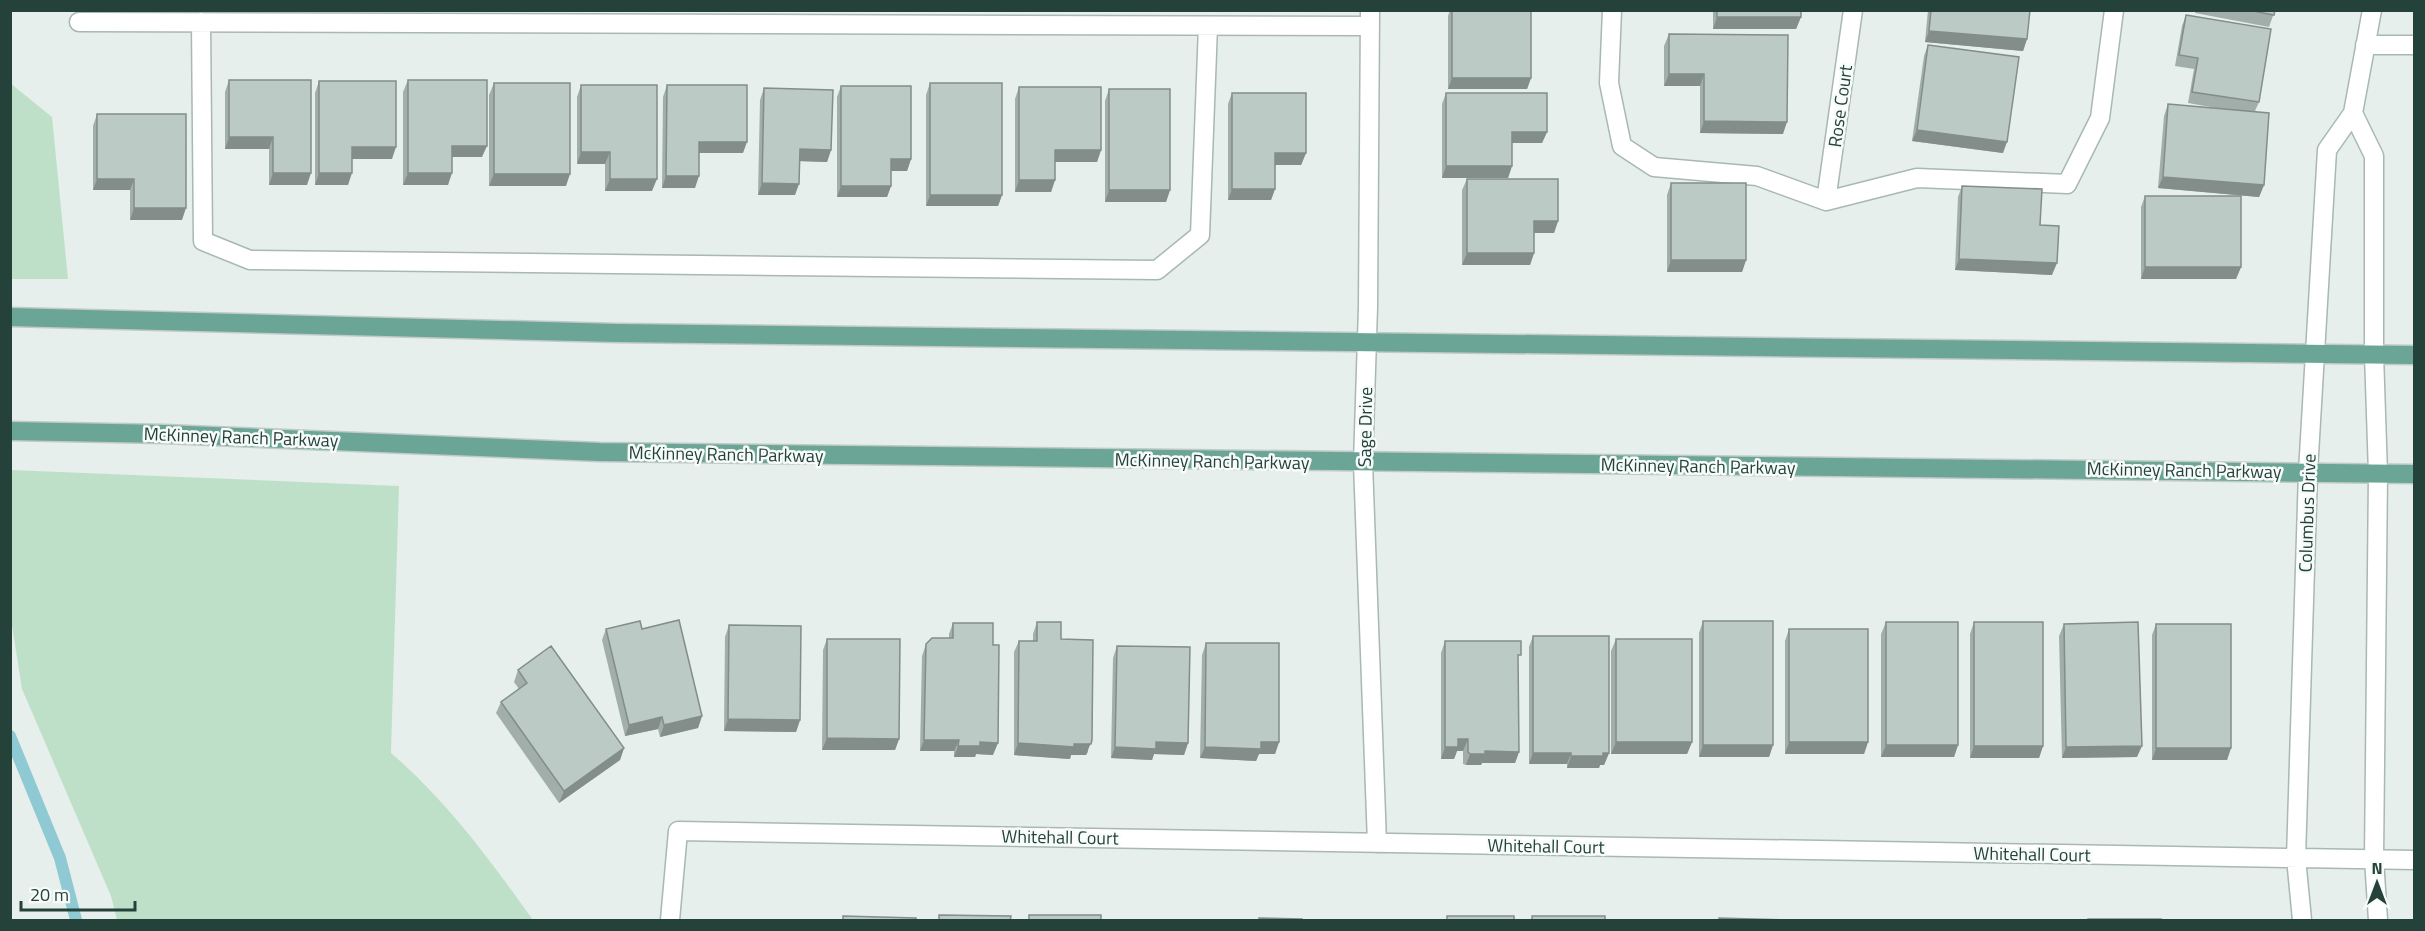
<svg xmlns="http://www.w3.org/2000/svg" width="2425" height="931" font-family="'Titillium Web',sans-serif">
<style>
.green{fill:#bfe0c8}
.lines{fill:none;stroke-linecap:round;stroke-linejoin:round}
.stream{stroke:#8ec9d4;stroke-width:12}
.minor-casing{stroke:#a8b8b2;stroke-width:21}
.major-casing{stroke:#c2cac8;stroke-width:21}
.minor{stroke:#fff;stroke-width:18}
.major{stroke:#6aa596;stroke-width:18}
.wall{fill:#a1aea9}
.shaded-wall{fill:#838d89}
.building{fill:#bbcac4;stroke:#838d89;stroke-width:1.5}
.labels{text-anchor:middle;dominant-baseline:central;stroke-width:5;stroke-linejoin:round;paint-order:stroke}
.street-label{font-size:18px;fill:#24423a;stroke:#f7fbf9}
</style>
<rect width="100%" height="100%" fill="#e6efeb"/>
<!-- green -->
<path class="green" d="M10,83L52,117L68,279H11Z
M11,470L399,486L391,753C447,801 490,860 533,920H117L111,896L22,689L11,619Z"/>
<g class="lines">
<!-- stream -->
<path class="stream" d="M10,736L60,858L76,920"/>
<defs>
<path id="minor" d="M1370,10L1368,307L1363,463L1377,843
M1612,10L1609,83L1622,146L1654,167L1757,176L1826,201L1917,178L2067,184L2100,118L2114,10
M79,22L1370,26
M201,22L203,241L250,260L1157,270L1200,235L1208,26
M2365,45H2414
M2353,113L2374,156V354L2378,474L2374,859L2378,920
M1826,201L1853,10
M670,920L678,831L2414,860
M2302,920L2296,858L2308,472L2327,150L2353,113L2372,10"/>
<path id="major" d="M10,317L617,333L2414,355
M10,431L164,434L600,452L2414,474"/>
</defs>
<!-- minor casing -->
<use href="#minor" class="minor-casing"/>
<!-- major casing -->
<use href="#major" class="major-casing"/>
<!-- minor -->
<use href="#minor" class="minor"/>
<!-- major -->
<use href="#major" class="major"/>
</g>
<!-- wall -->
<path class="wall" d="M1450,10H1531V78L1527,89H1448V16Z
M1713,10H1801V17L1796,29H1713Z
M1928,10H2030L2027,39L2023,51L1925,42Z
M2196,10H2275L2269,27L2195,13Z
M2186,15L2259,102L2255,111L2264,185L2259,197L2158,188L2164,116L2168,104L2222,109L2188,103L2194,69L2175,66L2182,26Z
M1669,34L1783,134L1700,133V86H1664V46Z
M1928,45L2003,153L1912,141L1924,56Z
M229,80H311L307,185H269V149H225V92Z
M408,80L482,157H452L448,185H403V92Z
M319,81L392,159H352L348,185H315V93Z
M494,83L566,186H489V95Z
M930,83L1002,195L998,206H926V95Z
M581,85L652,191H605V164H577V97Z
M667,85L743,153H699L695,188H662L663,97Z
M841,86L911,159L907,171H891V186L887,197H837V97Z
M1019,87L1101,150L1097,162H1055V180L1051,192H1015V99Z
M764,88L831,150L827,162L800,161L795,195H758L760,100Z
M1109,89L1170,190L1166,202H1105V101Z
M1232,93L1306,153L1301,165H1275V189L1271,200H1228V104Z
M1446,93L1547,132L1542,143H1512V166L1508,178H1442V104Z
M97,114L182,220H130V190H93V126Z
M1467,179L1558,221L1554,233H1534V253L1530,265H1462V190Z
M1671,183L1746,260L1742,272H1667V195Z
M1962,186L2040,225L2052,275L1955,270L1958,197Z
M2145,196L2241,267L2236,279H2141V207Z
M1703,621L1773,745L1769,757H1699V633Z
M1037,622L1061,639L1088,752L1086,755H1071L1070,759L1014,755V652L1019,641H1033V634Z
M1886,622L1958,745L1954,757H1881V634Z
M1974,622L2043,746L2039,758H1970V634Z
M953,623L993,755L976,754L975,757H954V751H920L922,656L926,644L949,638V634Z
M2064,624L2137,757L2062,758L2059,636Z
M2156,624L2231,748L2227,760H2152V635Z
M729,625L800,720L796,732L724,731L725,637Z
M606,629H642L702,716L698,728L660,737L658,729L625,736L602,640Z
M1789,629L1868,742L1864,754H1785V641Z
M1533,636L1609,753L1604,765H1600L1599,768H1567V764H1529V647Z
M827,639L899,739L895,750H822L823,650Z
M1616,639L1692,742L1687,754H1611V651Z
M1445,641L1519,752L1515,763H1482L1481,765H1466L1463,764V751H1457L1454,759H1441V653Z
M1206,643L1279,742L1275,754H1259L1256,761L1200,758L1202,655Z
M1117,646L1188,743L1184,755L1154,754L1152,760L1111,758L1113,658Z
M518,670L624,748L620,760L559,803L496,713L501,702L519,689L514,682Z"/>
<!-- shaded-wall -->
<path class="shaded-wall" d="M1717,17H1801L1796,29H1713Z
M1929,31L2027,39L2023,51L1925,42Z
M1669,74H1704L1700,86H1664Z
M1452,78H1531L1527,89H1448Z
M1704,121L1787,122L1783,134L1700,133Z
M1917,130L2007,142L2003,153L1912,141Z
M1512,132H1547L1542,143H1508Z
M229,137H273L269,149H225Z
M699,142H747L743,153H695Z
M452,146H487L482,157H448Z
M352,147H396L392,159H348Z
M800,149L831,150L827,162L796,161Z
M1055,150H1101L1097,162H1051Z
M581,152H610L605,164H577Z
M1275,153H1306L1301,165H1271Z
M891,159H911L907,171H887Z
M1446,166H1512L1508,178H1442Z
M273,173H311L307,185H269Z
M319,173H352L348,185H315Z
M408,173H452L448,185H403Z
M494,174H570L566,186H489Z
M666,176H699L695,188H662Z
M2163,177L2264,185L2259,197L2158,188Z
M97,179H134L130,190H93Z
M610,179H657L652,191H605Z
M1019,180H1055L1051,192H1015Z
M762,183L799,184L795,195H758Z
M841,186H891L887,197H837Z
M1232,189H1275L1271,200H1228Z
M1109,190H1170L1166,202H1105Z
M930,195H1002L998,206H926Z
M134,208H186L182,220H130Z
M1534,221H1558L1554,233H1530Z
M1467,253H1534L1530,265H1462Z
M1959,259L2057,263L2052,275L1955,270Z
M1671,260H1746L1742,272H1667Z
M2145,267H2241L2236,279H2141Z
M702,716L698,728L660,737L664,725Z
M662,717L658,729L625,736L629,725Z
M728,719L800,720L796,732L724,731Z
M827,738L899,739L895,750H822Z
M1458,739H1468L1463,751H1457L1454,759H1441L1445,747Z
M924,740H959L954,751H920Z
M1092,740L1086,755H1071L1070,759L1014,755L1018,743L1074,744Z
M980,742L998,743L993,755L976,754L975,757H954L958,746Z
M1156,742L1188,743L1184,755L1154,754L1152,760L1111,758L1115,747Z
M1261,742H1279L1275,754H1259L1256,761L1200,758L1205,747Z
M1616,742H1692L1687,754H1611Z
M1789,742H1868L1864,754H1785Z
M1703,745H1773L1769,757H1699Z
M1886,745H1958L1954,757H1881Z
M1974,746H2043L2039,758H1970Z
M2142,746L2137,757L2062,758L2066,747Z
M624,748L620,760L559,803L564,791Z
M2156,748H2231L2227,760H2152Z
M1485,751L1519,752L1515,763H1482L1481,765H1466L1470,754Z
M1533,753H1571L1567,764H1529Z
M1603,753H1609L1604,765H1600L1599,768H1567L1571,756Z"/>
<!-- building -->
<path class="building" d="M1452,10H1531V78H1452Z
M1717,10H1801V17H1717Z
M1931,10H2030L2027,39L1929,31Z
M2248,10H2275L2274,15Z
M2186,15L2271,29L2259,102L2192,92L2198,58L2179,55Z
M1669,34L1788,35L1787,122L1704,121V74H1669Z
M1928,45L2019,57L2007,142L1917,130Z
M229,80H311V173H273V137H229Z
M408,80H487V146H452V173H408Z
M319,81H396V147H352V173H319Z
M494,83H570V174H494Z
M930,83H1002V195H930Z
M581,85H657V179H610V152H581Z
M667,85H747V142H699V176H666Z
M841,86H911V159H891V186H841Z
M1019,87H1101V150H1055V180H1019Z
M764,88L833,90L831,150L800,149L799,184L762,183Z
M1109,89H1170V190H1109Z
M1232,93H1306V153H1275V189H1232Z
M1446,93H1547V132H1512V166H1446Z
M2168,104L2269,113L2264,185L2163,177Z
M97,114H186V208H134V179H97Z
M1467,179H1558V221H1534V253H1467Z
M1671,183H1746V260H1671Z
M1962,186L2042,189L2040,225L2059,226L2057,263L1959,259Z
M2145,196H2241V267H2145Z
M679,620L702,716L664,725L662,717L629,725L606,629L640,621L642,629Z
M1703,621H1773V745H1703Z
M1037,622H1061V639L1093,640L1092,740L1091,744H1074V747L1018,743L1019,641H1037Z
M1886,622H1958V745H1886Z
M1974,622H2043V746H1974Z
M2138,622L2142,746L2066,747L2064,624Z
M953,623H993V645H999L998,743L980,742V746H958L959,740H924L926,644L932,638H953Z
M2156,624H2231V748H2156Z
M729,625L801,626L800,720L728,719Z
M1789,629H1868V742H1789Z
M1533,636H1609V753H1603V756H1571V753H1533Z
M827,639H900L899,739L827,738Z
M1616,639H1692V742H1616Z
M1445,641H1521V655H1518L1519,752L1485,751V754H1470L1468,752V739H1458V747H1445Z
M1206,643H1279V742H1261V749L1205,747Z
M551,646L624,748L564,791L501,702L527,683L518,670Z
M1117,646L1190,647L1188,743L1156,742V749L1115,747Z
M939,915L1011,916L1010,921H939Z
M1029,915H1101V921H1029Z
M843,916L916,918V921H843Z
M1447,916H1514V921H1447Z
M1532,916H1605V921H1532Z
M1259,918L1302,919V921H1259Z
M1719,918L1785,920V921H1719Z
M2088,919H2161V921H2088Z
M750,920L799,921H750Z
M1143,920H1184V921H1143Z"/>
<g class="labels">
<!-- street labels -->
<g class="street-label">
<text transform="translate(1840 106) rotate(-82)">Rose Court</text>
<text transform="translate(1365 427) rotate(-89)">Sage Drive</text>
<text transform="translate(241 437) rotate(2)">McKinney Ranch Parkway</text>
<text transform="translate(726 454) rotate(1)">McKinney Ranch Parkway</text>
<text transform="translate(1212 461) rotate(1)">McKinney Ranch Parkway</text>
<text transform="translate(1698 466) rotate(1)">McKinney Ranch Parkway</text>
<text transform="translate(2184 470) rotate(1)">McKinney Ranch Parkway</text>
<text transform="translate(2307 513) rotate(-88)">Columbus Drive</text>
<text transform="translate(1060 837) rotate(1)">Whitehall Court</text>
<text transform="translate(1546 846) rotate(1)">Whitehall Court</text>
<text transform="translate(2032 854) rotate(1)">Whitehall Court</text>
</g>
</g>
<!-- border -->
<rect width="2425" height="931" fill="none" stroke="#24423a" stroke-width="24"/>
<!-- north arrow -->
<g transform="translate(2377 883)" stroke="#f7fbf9" stroke-width="4.5" paint-order="stroke">
<path d="M0-4.5L10 22L0 15L-10 22Z" fill="#24423a"/>
<text y="-9" font-size="16" font-weight="bold" text-anchor="middle" fill="#24423a">N</text>
</g>
<!-- scale -->
<path d="M21 901v9h114v-9" fill="none" stroke="#24423a" stroke-width="3"/>
<text x="30" y="901" font-size="18" fill="#24423a" stroke="#f7fbf9" stroke-width="4.5" paint-order="stroke">20 m</text>
</svg>
